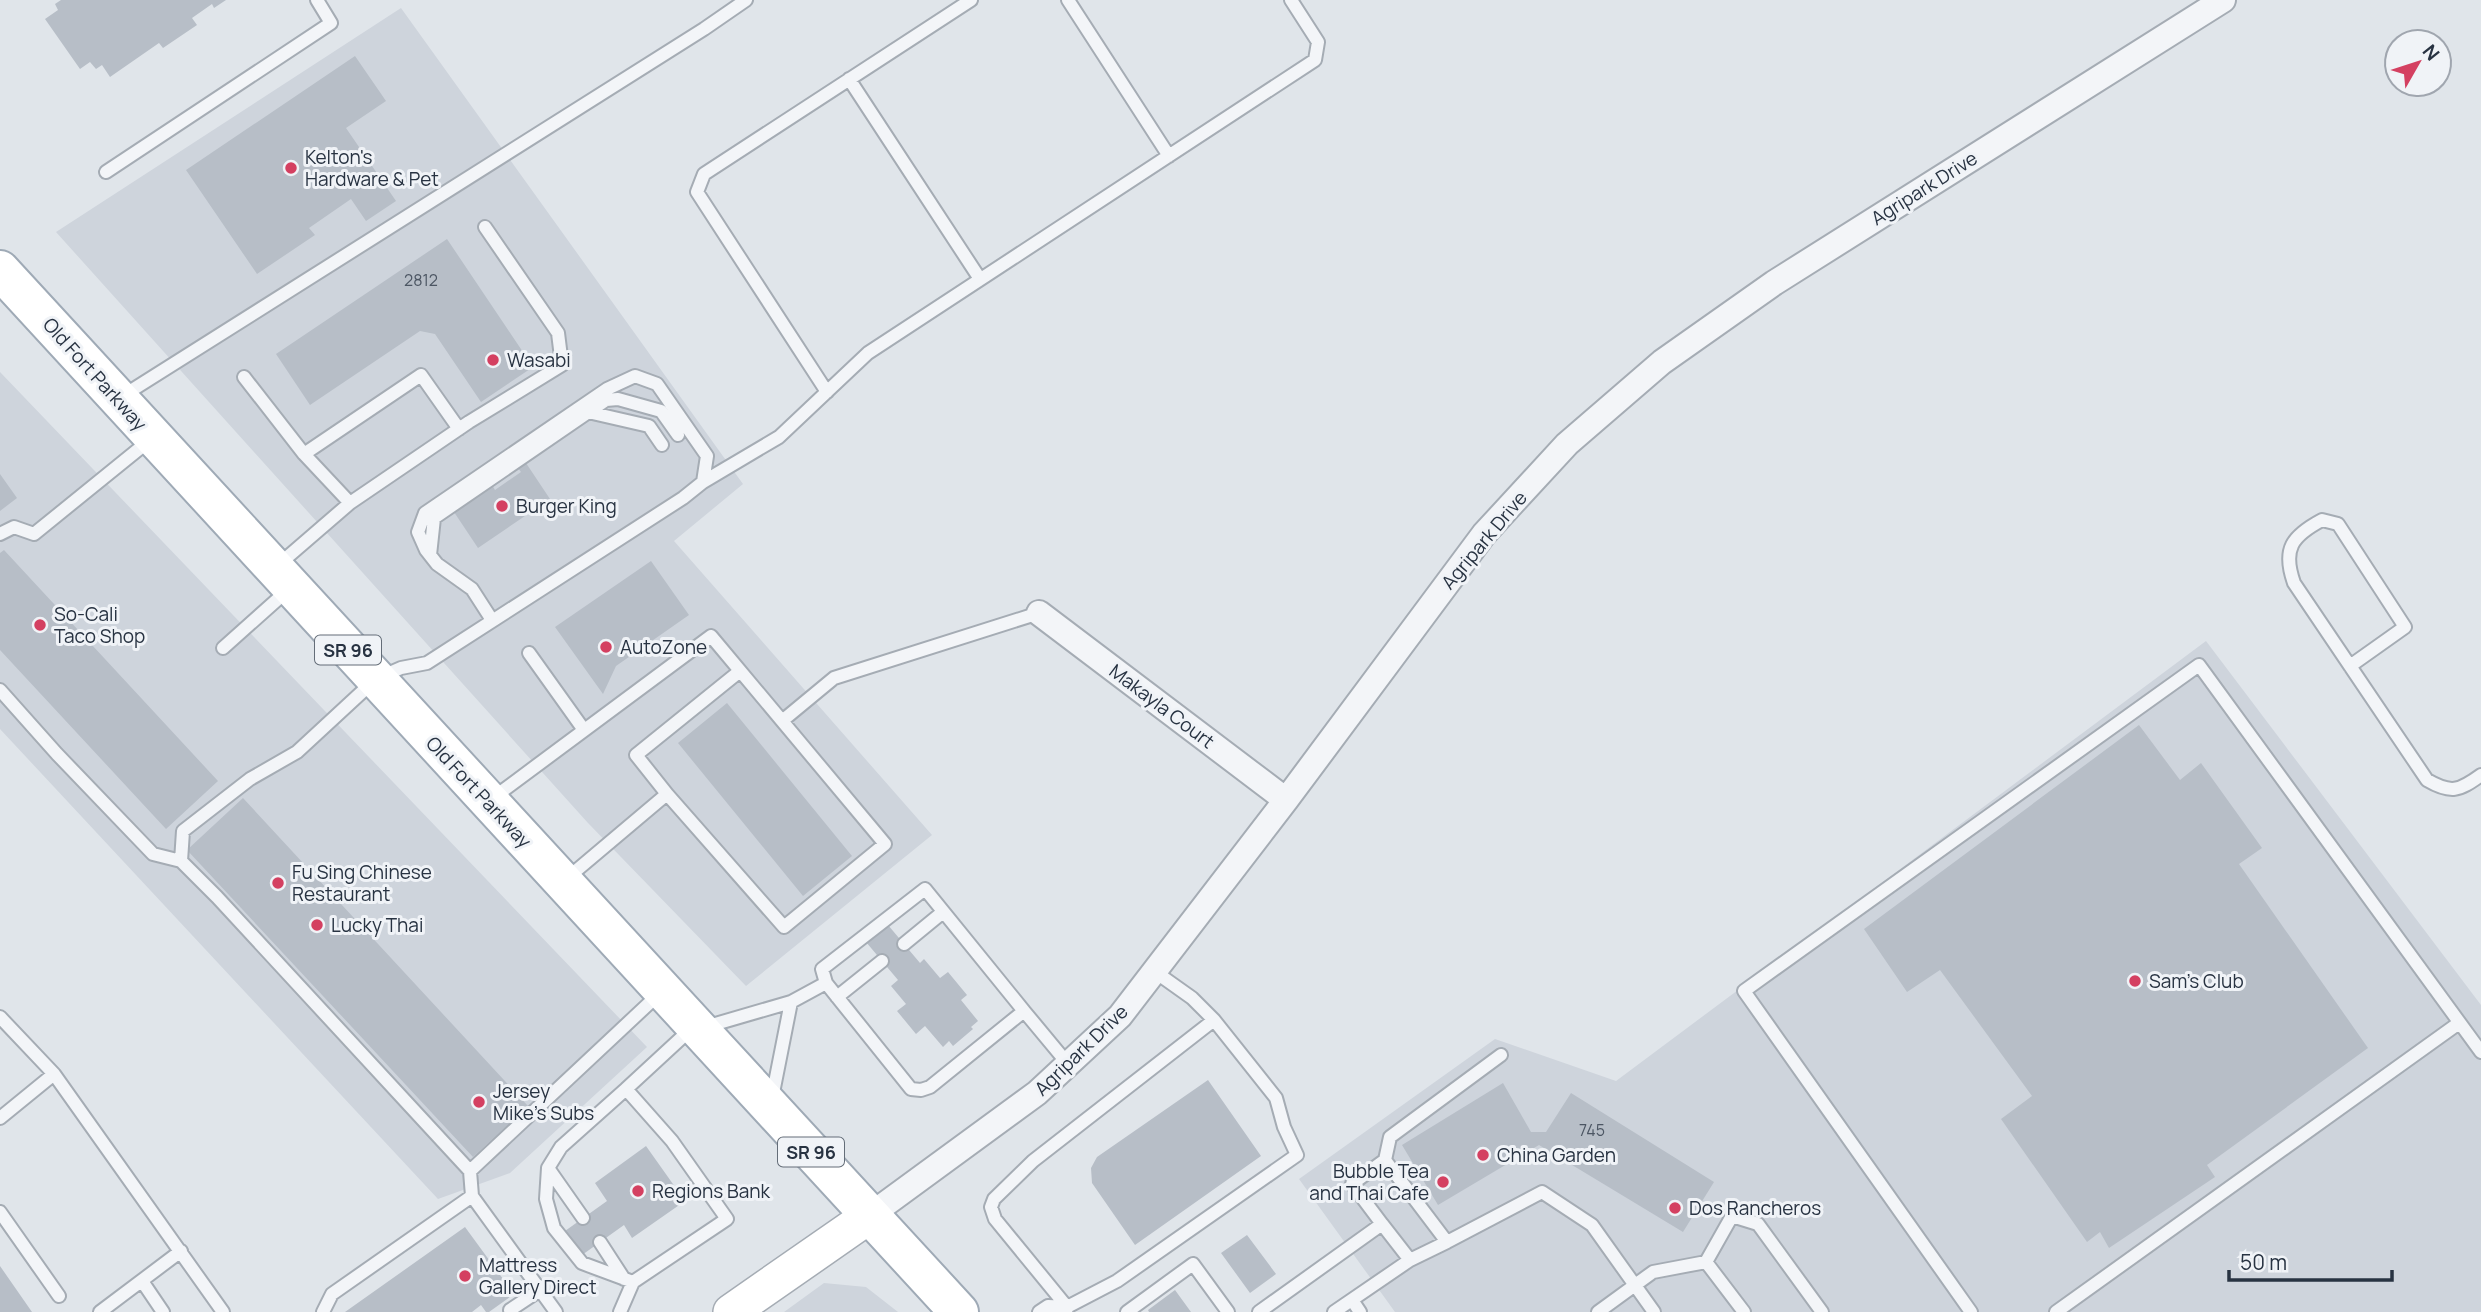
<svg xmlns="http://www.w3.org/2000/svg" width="2481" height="1312" font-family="Manrope,sans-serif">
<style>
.built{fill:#ced4dc}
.building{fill:#b7bec7}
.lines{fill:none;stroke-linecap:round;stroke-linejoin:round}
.lane-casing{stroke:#a5acb4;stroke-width:16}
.street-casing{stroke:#a5acb4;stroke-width:28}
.secondary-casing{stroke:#a5acb4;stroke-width:38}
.primary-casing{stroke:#9faab6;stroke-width:42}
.lane{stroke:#f3f5f8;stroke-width:12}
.street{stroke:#f3f5f8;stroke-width:24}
.secondary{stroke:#fff;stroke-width:35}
.primary{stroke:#fff;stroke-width:38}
.poi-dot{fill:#d44061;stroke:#f0f3f7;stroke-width:2.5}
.labels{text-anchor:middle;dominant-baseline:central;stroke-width:6;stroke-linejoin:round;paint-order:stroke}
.number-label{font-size:16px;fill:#4c5663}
.shield{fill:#f0f3f7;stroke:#646d78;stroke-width:2}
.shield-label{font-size:18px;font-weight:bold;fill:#283342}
.poi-label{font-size:19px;fill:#283342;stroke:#f0f3f7;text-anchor:start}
.street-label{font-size:19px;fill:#283342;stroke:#f0f3f7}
</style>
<rect width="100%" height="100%" fill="#e0e5ea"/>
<!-- built -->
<path class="built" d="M401,8L743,484L674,541L932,835L746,986L588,823L56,232Z
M0,372L647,1047L510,1173L438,1199L0,729Z
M2206,641L2481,1005V1312H1395L1299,1179L1495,1039L1616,1081Z
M824,1283L866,1287L898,1312H784Z"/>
<!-- building -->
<path class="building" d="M61,0H226L214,8L212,4L192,18L197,25L163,48L159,43L110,77L102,65L96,69L90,62L80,69L45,19L58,10L55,4Z
M355,56L386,101L346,128L396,201L366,221L351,199L309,228L315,235L257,274L186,170Z
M447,239L533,367L481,402L435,334L420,331L310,405L276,354Z
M526,463L550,499L478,548L454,512L483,493L481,490L491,483L495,490L521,472L518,468Z
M0,474L17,498L0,511Z
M4,550L218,781L166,829L0,650V553Z
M651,561L689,615L616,666L603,694L555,627Z
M727,703L852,856L803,896L678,743Z
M2139,725L2180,780L2201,763L2262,848L2239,864L2368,1048L2207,1165L2215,1177L2109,1248L2100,1232L2087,1242L2001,1119L2032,1096L1940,970L1907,992L1864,929Z
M243,798L528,1106L473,1157L187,850Z
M888,925L920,963L924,959L940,978L948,972L967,995L961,1000L978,1021L971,1027L973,1029L953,1046L949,1041L943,1047L925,1026L916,1034L897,1011L906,1004L891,986L898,980L866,942Z
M1208,1080L1261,1156L1135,1245L1092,1183L1091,1168L1097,1157Z
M1503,1083L1531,1132H1546L1571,1093L1714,1182L1683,1232L1539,1145L1438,1205L1402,1145Z
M646,1146L685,1201L632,1238L624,1225L582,1255L565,1231L607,1201L595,1183Z
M465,1227L514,1294L489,1312H486L481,1305L472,1312H345Z
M1247,1235L1276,1274L1250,1293L1221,1253Z
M0,1266L32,1312H0Z
M1175,1290L1191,1312H1149L1148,1310Z"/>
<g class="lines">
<defs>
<path id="lane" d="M1068,0L1169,156
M849,79L980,279
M106,172L331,23L317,0
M244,377L304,454L350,503
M827,392L697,192L704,174L971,0
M121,397L704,29L746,0
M588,412L649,426L662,445
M304,454L421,375L459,429
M703,482L779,437L868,353L1315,60L1318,42L1291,0
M0,534L14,527L34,534L150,440
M430,555L434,518L606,400L618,399L661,411L678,435
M277,566L350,503L469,422L562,365L558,333L485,227
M223,648L288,590
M529,653L584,730
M2350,666L2405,627L2338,524L2322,520C2292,536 2282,549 2294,583L2427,780C2451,794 2459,791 2481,775
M0,690L57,754L153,854L181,861L217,897L470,1171L472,1196L556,1312
M782,721L834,678L1039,613
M667,794L636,755L740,671
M493,798L711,636L885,844L784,927L667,794L565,880
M181,861L183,831L250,779L297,752L376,679L401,668L427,663L683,498L703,482L707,456L657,384L635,376L607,389L425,513L418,532L426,550L437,564L472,589L492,620
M925,889L1024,1011L930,1087L921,1090L911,1089L826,983L822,969Z
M904,944L943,912
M837,997L882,961
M1024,1011L1068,1064
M0,1017L54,1074L223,1312
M705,1027L791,1002L826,983
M626,1089L691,1029
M772,1098L791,1002
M0,1118L54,1074
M1385,1160L1390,1137L1501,1055
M548,1168L583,1218
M470,1171L659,994
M0,1212L59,1296
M1382,1224L1410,1260
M600,1242L624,1279
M1706,1262L1732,1216L1758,1224L1822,1312
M142,1281L163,1312
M1352,1300L1360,1312
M100,1312L181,1251
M323,1312L332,1294L472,1196
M512,1312L510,1310L540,1290
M620,1312L633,1282L727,1219L672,1141L626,1089L561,1147L548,1168L546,1199L554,1228L582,1263L633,1282
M1039,1312L1048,1306L1067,1307L1117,1281L1297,1155L1284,1127L1276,1098L1214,1020L1192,998L1154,971
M1066,1312L1067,1307L995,1219L991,1207L994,1199L1033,1161L1214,1020
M1127,1312L1193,1264L1228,1312
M1259,1312L1382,1224L1352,1184L1385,1160L1447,1242L1542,1192L1592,1225L1654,1312
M1334,1312L1410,1260L1447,1242
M1598,1312L1653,1272L1706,1262L1744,1312
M1971,1312L1744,991L2199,665L2481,1052
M2056,1312L2459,1023"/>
<path id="street" d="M1039,613L1286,800
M869,1216L1037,1093L1120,1016L1286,800L1484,534L1567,444L1662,362L1774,283L2223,0"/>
<path id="secondary" d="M731,1312L869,1216"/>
<path id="primary" d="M0,270L959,1312"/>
</defs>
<!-- lane casing -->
<use href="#lane" class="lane-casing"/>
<!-- street casing -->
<use href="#street" class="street-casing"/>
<!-- secondary casing -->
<use href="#secondary" class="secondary-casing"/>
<!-- primary casing -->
<use href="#primary" class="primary-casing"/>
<!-- lane -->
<use href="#lane" class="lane"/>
<!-- street -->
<use href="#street" class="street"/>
<!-- secondary -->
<use href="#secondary" class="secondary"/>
<!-- primary -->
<use href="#primary" class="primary"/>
</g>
<!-- markers -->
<g class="poi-dot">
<circle cx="291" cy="168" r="7"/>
<circle cx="493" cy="360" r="7"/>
<circle cx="502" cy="506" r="7"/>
<circle cx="40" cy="625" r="7"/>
<circle cx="606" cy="647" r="7"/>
<circle cx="278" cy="883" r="7"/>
<circle cx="317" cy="925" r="7"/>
<circle cx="2135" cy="981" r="7"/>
<circle cx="479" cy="1102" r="7"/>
<circle cx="1483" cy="1155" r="7"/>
<circle cx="1443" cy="1182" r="7"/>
<circle cx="638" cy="1191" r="7"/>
<circle cx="1675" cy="1208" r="7"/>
<circle cx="465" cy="1276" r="7"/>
</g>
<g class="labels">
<!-- number labels -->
<g class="number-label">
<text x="421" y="280">2812</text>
<text x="1592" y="1130">745</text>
</g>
<!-- shield labels -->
<g class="shield">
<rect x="315" y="635.5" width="66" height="29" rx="5"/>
<rect x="778" y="1137.5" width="66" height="29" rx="5"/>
</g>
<g class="shield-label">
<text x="348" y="650">SR 96</text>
<text x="811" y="1152">SR 96</text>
</g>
<!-- poi labels -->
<g class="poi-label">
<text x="305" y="157">Kelton's<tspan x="305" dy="22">Hardware &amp; Pet</tspan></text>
<text x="507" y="360">Wasabi</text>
<text x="516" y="506">Burger King</text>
<text x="54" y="614">So-Cali<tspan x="54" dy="22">Taco Shop</tspan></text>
<text x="620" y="647">AutoZone</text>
<text x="292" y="872">Fu Sing Chinese<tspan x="292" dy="22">Restaurant</tspan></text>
<text x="331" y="925">Lucky Thai</text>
<text x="2149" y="981">Sam's Club</text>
<text x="493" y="1091">Jersey<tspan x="493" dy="22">Mike's Subs</tspan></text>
<text x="1497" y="1155">China Garden</text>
<text x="1429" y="1171" text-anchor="end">Bubble Tea<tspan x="1429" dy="22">and Thai Cafe</tspan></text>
<text x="652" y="1191">Regions Bank</text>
<text x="1689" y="1208">Dos Rancheros</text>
<text x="479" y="1265">Mattress<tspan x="479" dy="22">Gallery Direct</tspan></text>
</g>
<!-- street labels -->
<g class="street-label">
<text transform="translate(1924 188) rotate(-32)">Agripark Drive</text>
<text transform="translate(95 374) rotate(48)">Old Fort Parkway</text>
<text transform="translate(1484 540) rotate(-50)">Agripark Drive</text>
<text transform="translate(1162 706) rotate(37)">Makayla Court</text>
<text transform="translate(479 792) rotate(47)">Old Fort Parkway</text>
<text transform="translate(1081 1050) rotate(-44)">Agripark Drive</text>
</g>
</g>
<!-- north arrow -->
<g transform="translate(2418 63) rotate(51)"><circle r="33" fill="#f0f3f7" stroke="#a0a6af" stroke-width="2"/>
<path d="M0-5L12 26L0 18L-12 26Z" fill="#d44061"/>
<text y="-10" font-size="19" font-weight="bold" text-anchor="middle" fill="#283342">N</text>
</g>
<!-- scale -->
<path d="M2229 1270v10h163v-10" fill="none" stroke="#283342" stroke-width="3.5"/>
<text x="2240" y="1270" font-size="21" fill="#283342" stroke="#f0f3f7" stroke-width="5" paint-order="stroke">50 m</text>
</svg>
